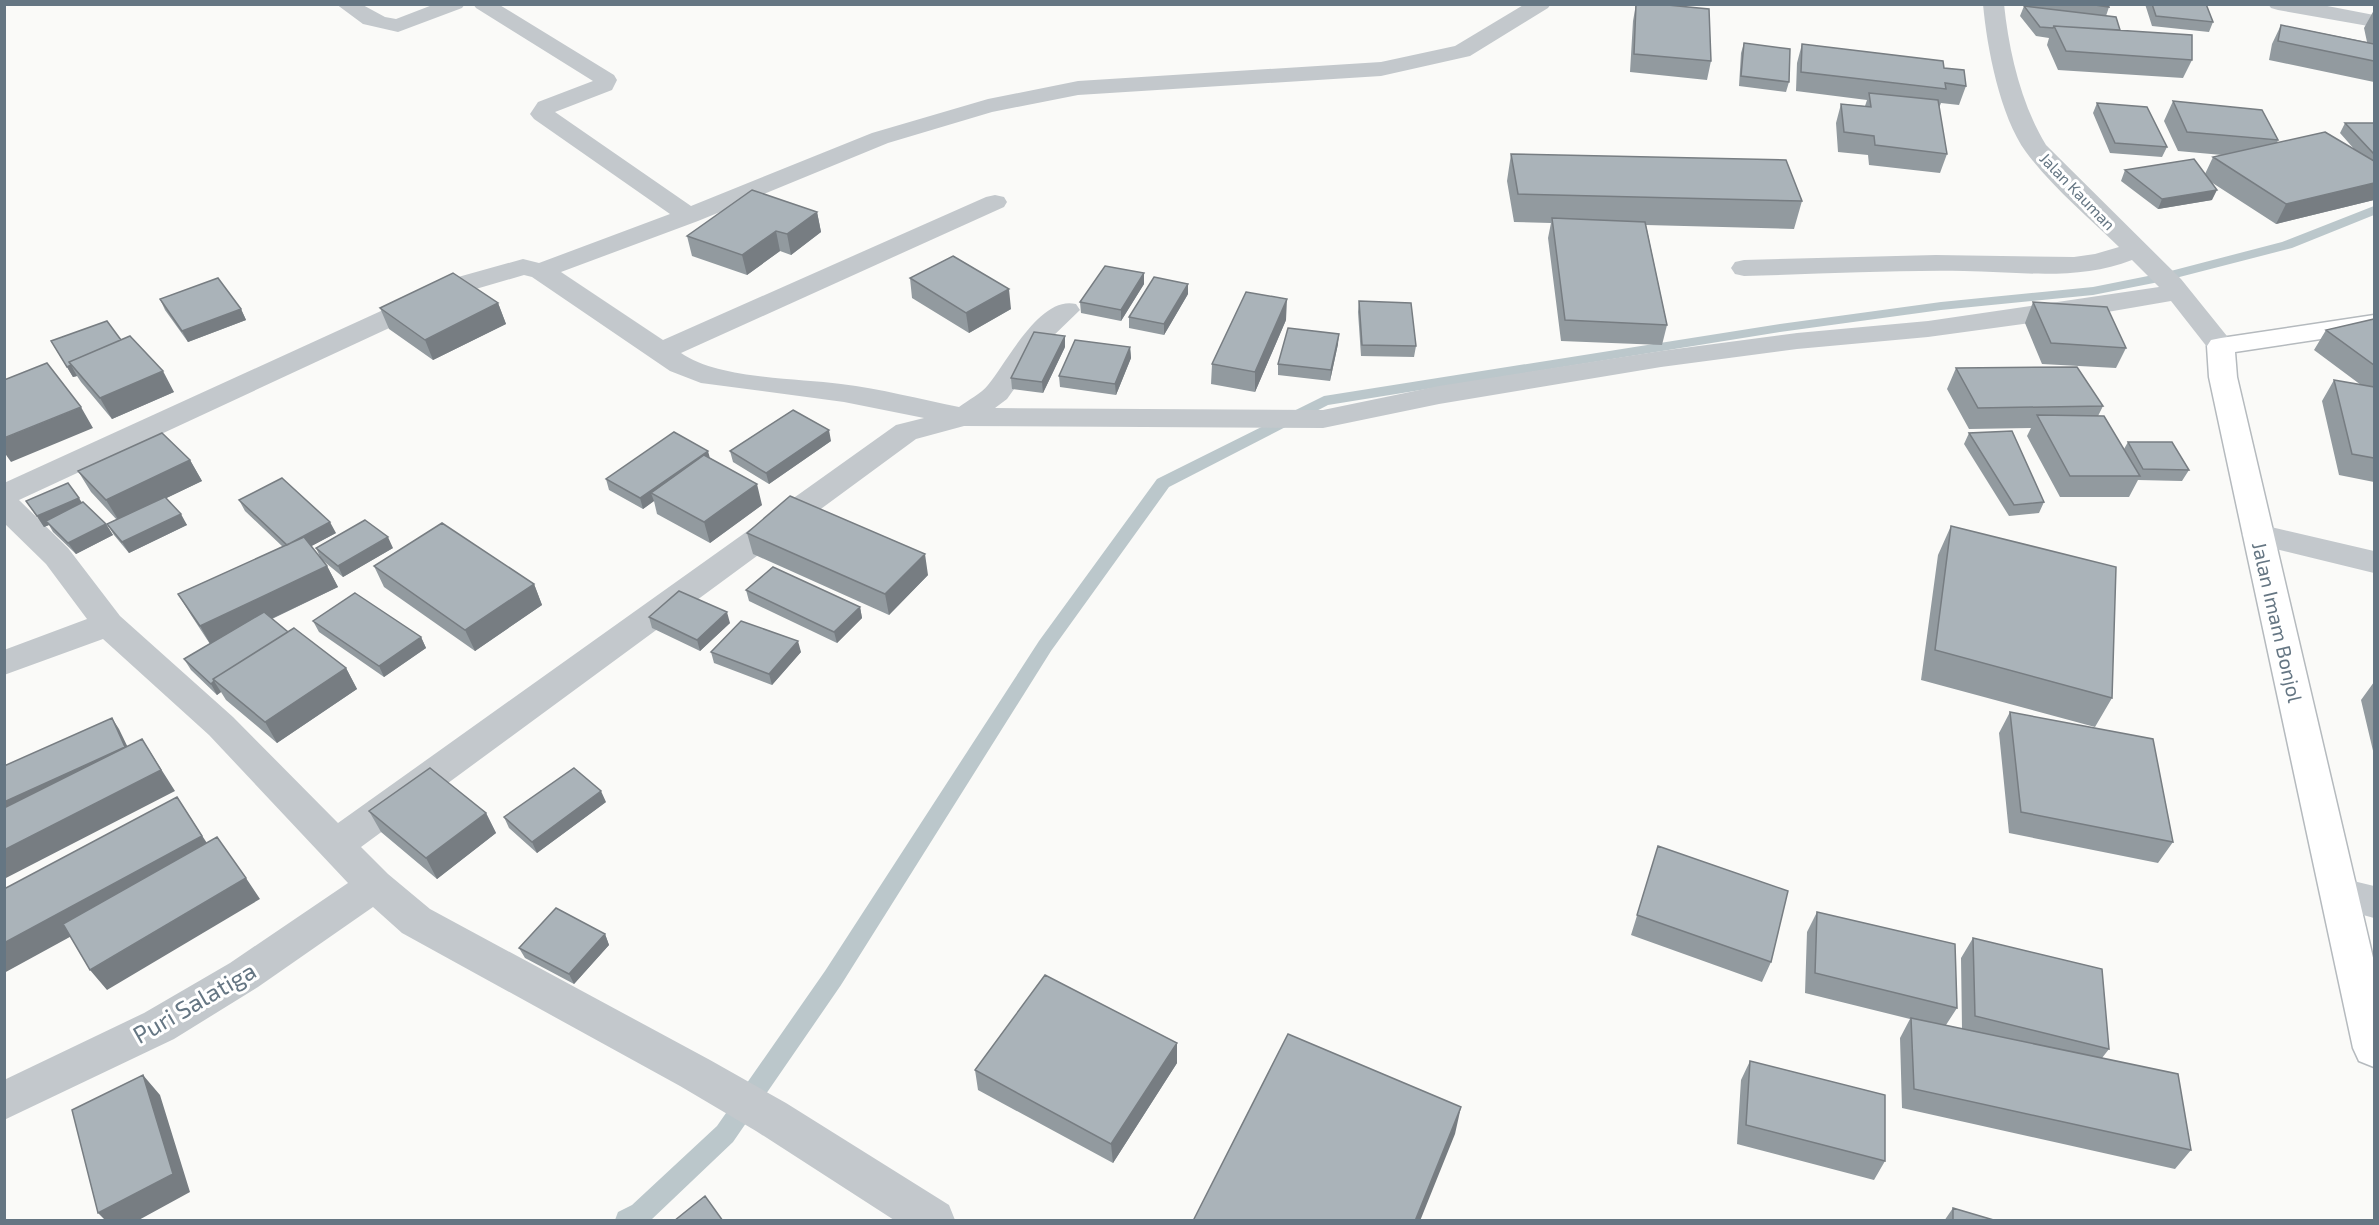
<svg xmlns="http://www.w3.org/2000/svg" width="2379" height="1225" font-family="'Exo 2',sans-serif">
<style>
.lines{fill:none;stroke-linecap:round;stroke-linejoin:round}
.stream{fill:#bbc7cb;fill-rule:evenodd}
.major-casing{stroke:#b5babe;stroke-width:3}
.minor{fill:#c3c8cc;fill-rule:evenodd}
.major{fill:#fff;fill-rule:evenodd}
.wall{fill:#929a9f}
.shaded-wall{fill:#777d82}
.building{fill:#aab3b9;stroke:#777d82;stroke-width:1.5}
.labels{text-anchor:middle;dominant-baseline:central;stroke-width:6;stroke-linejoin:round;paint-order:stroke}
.far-street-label{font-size:16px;fill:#657683;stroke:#fff}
.street-label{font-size:20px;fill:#657683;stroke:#fff}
.near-street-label{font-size:24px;fill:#657683;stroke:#fff}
</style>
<rect width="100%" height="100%" fill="#fafaf8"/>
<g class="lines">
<!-- stream -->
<path class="stream" d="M2374,206V215L2292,248L2164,281L2093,295L1941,310L1780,332L1328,405L1169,487L1051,651L841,985L733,1142L651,1220H615L618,1212L632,1205L717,1126L825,971L1039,641L1157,479L1324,396L1780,324L1941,302L2093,287L2163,273L2282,242Z"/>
<defs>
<path id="major" d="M2374,315V331L2235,352L2237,377L2374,962V1067L2359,1061L2353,1048L2209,377L2207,346L2211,340L2221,338Z"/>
</defs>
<!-- major casing -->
<use href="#major" class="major-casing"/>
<!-- minor -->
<path class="minor" d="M336,4H361L385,17L396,19L435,4H465L462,8L398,32L363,24Z
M473,4H498L614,75L617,80L612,90L555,112L691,206L872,133L988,99L1078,81L1381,62L1455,46L1525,4H1551L1548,8L1470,56L1381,76L1078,95L992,112L888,143L698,221L561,272L663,340L986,197L995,195L1004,197L1007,202L1004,207L681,353C718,379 795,378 841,384C881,389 920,399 959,407C968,400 981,394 988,385C1008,361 1040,295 1076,304L1080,310L1049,340L1007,399L995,408L1323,410L1439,386L1661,351L1797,333L1928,321L2159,287L2132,260C2079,281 2020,272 1964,271C1891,270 1817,274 1744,276L1735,274L1731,268L1735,262L1744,260L1936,255L2074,257L2095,254L2119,247C2088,217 2052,187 2026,152C2000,116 1987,48 1983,4H2004C2009,52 2021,104 2046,145L2181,279L2235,346L2231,352L2221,354L2211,352L2171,301L2090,315L1928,337L1797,349L1661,367L1439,404L1323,428L964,426L916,439L361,847L388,874L430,909L710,1060L786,1103L949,1205L955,1220H894L756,1131L680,1086L402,933L373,907L258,987L174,1039L4,1120V1080L144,1013L230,963L348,883L209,735L103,639L4,675V650L87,619L46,564L4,523V483L451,279L523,259L539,263L670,214L534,119L530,114L538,102L593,81L476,8ZM524,275L532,277L670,371L701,383L844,402L924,418L896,425L338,823L233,717L120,616L68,548L19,500L469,291Z
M2268,4H2317L2374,15V27L2278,10L2271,8Z
M2258,524L2374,551V573L2247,542L2242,535L2247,528Z
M2341,878L2374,886V918L2327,905L2322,894L2327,883Z"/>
<!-- major -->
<use href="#major" class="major"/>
</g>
<!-- wall -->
<path class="wall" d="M1636,4L1711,61L1707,80L1630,72L1633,21Z
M2028,4H2108L2109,7L2106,16L2120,30L2192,60L2183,78L2058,70L2047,45L2049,38L2036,36L2020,16L2024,6L2028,7Z
M2145,4H2206L2213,22L2209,32L2152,26Z
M2374,10V82L2269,60L2272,44L2281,25L2367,42L2364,28Z
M1744,43L1789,82L1786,92L1739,86L1741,53Z
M1802,44L1944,68L1966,86L1959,105L1941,103L1939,108L1947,154L1940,173L1869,165L1868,155L1838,152L1836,123L1841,104L1865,106L1867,100L1796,91L1797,63Z
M2173,101L2278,140L2277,143L2355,150L2340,133L2345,123H2374V200L2276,224L2211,182L2212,200L2158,209L2121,181L2125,170L2205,174L2213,157L2222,155L2178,151L2164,121Z
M2097,103L2167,147L2162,157L2110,153L2093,113Z
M1511,154L1802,201L1794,229L1646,225L1667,325L1662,345L1561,341L1548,238L1551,223L1514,222L1507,181Z
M817,212L821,232L791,255L780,251L747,275L692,256L687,236Z
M1144,273V284L1121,321L1081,313L1080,302Z
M910,278L1011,309L969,333L912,298Z
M1188,294L1164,335L1129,328V317Z
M160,299L241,309L246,320L188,342L165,310Z
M1359,301L1416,346L1414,357L1361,356L1358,312Z
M2033,302L2126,348L2116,368L2042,364L2025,323Z
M498,303L506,324L433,360L389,329L380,308Z
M2374,319V482L2339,475L2322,401L2334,380L2361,385L2314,350L2326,330Z
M1286,320L1255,392L1211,384L1212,364Z
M121,340L174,392L112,419L81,382L77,376L73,377L51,341Z
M1338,344L1330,381L1278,375V364Z
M1065,347L1043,393L1012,389L1011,378Z
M1130,347L1131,358L1116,395L1060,387L1059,376Z
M1956,368L2103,406L2098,416L2124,449L2128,442L2189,470L2182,481L2138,480L2129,497H2060L2027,436L2031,428L1969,429L1947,389Z
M1969,433L2044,502L2039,513L2009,516L1964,444Z
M831,441L769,484L733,462L730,451Z
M710,459L762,505L710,543L657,514L654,501L643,509L609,490L606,479Z
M190,460L202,481L166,498L187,525L129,553L114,535L107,524L117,520L91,492L78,471Z
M239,500L336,533L311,546L327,566L338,587L272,619L288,632L346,668L357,689L277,743L226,700L221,692L217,695L191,670L184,659L210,644L191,615L178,594L283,547L245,511Z
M26,501L82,503L106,524L113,535L76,554L53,532L49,525L44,527Z
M1951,526L2112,698L2095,727L1921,680L1938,555Z
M747,533L928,575L889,615L753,554Z
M316,548H393L343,577L321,559Z
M374,566L534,584L542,605L475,651L384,587Z
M746,590L860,607L862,618L837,643L749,601Z
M649,617L730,623L700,651L652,628Z
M313,621L421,637L426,648L384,677L319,632Z
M711,652H801L772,685L714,663Z
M2374,682V755L2361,700Z
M2010,712L2173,842L2158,863L2009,833L1999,733Z
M606,802L537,853L509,828L504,817Z
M369,811L486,813L496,833L437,879L381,832Z
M1652,867L1771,962L1762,982L1631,935Z
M1817,912L1957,1008L1946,1025L1962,1029L1961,958L1973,938L2109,1049L2102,1058L2191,1150L2175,1169L1902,1108L1900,1038L1910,1019L1805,993L1807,932Z
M605,934L609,945L574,984L525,958L519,948Z
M1750,1061L1885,1161L1874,1180L1737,1144L1741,1080Z
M1177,1063L1113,1163L978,1090L975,1070Z
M1953,1208L1997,1221H1944Z"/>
<!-- shaded-wall -->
<path class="shaded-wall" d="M2374,183V200L2276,224L2286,204Z
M2217,190L2212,200L2158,209L2162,199Z
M817,212L821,232L791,255L787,234Z
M776,231L780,251L747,275L742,255Z
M1144,273V284L1121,321V310Z
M1188,284V294L1164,335V324Z
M1009,289L1011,309L969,333L966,313Z
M1287,299L1286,320L1255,392V372Z
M498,303L506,324L433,360L425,340Z
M241,309L246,320L188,342L182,331Z
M1339,334L1338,344L1330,381L1331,370Z
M1065,336V347L1043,393L1042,382Z
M1130,347L1131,358L1116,395L1115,384Z
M71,365L77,376L73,377L67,367Z
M163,371L174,392L112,419L100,398Z
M81,407L93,428L11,462L4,452V438Z
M829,430L831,441L769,484L766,473Z
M708,451L711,462L651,493L654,501L643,509L640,498Z
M190,460L202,481L119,521L106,500Z
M757,484L762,505L710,543L704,522Z
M79,498L86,509L46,521L49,525L44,527L37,516Z
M181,514L187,525L129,553L122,542Z
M330,522L336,533L293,556L288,545Z
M106,524L113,535L76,554L68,543Z
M388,537L393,548L343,577L338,566Z
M925,554L928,575L889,615L885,594Z
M327,566L338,587L212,647L200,626Z
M534,584L542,605L475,651L465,630Z
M860,607L862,618L837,643L834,632Z
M727,612L730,623L700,651L697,640Z
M421,637L426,648L384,677L379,666Z
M798,641L801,652L772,685L769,674Z
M346,668L357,689L277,743L265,722Z
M214,681L221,692L217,695L211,684Z
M112,718L119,729L133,758L12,814L4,805V802Z
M142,739L175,791L4,879V850Z
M601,791L606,802L537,853L532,842Z
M177,797L216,857L4,973V943Z
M486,813L496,833L437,879L426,858Z
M246,878L260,899L107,990L90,970Z
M605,934L609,945L574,984L569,974Z
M1177,1043V1063L1113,1163L1111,1144Z
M143,1075L160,1095L190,1192L137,1221H106L98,1213Z
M1461,1107L1455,1134L1420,1221H1415Z"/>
<!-- building -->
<path class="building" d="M1636,4H1657L1709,9L1711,61L1634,54Z
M2088,4H2108L2109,7Z
M2152,4H2206L2213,22L2156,16Z
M2024,6L2116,17L2120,30L2054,26L2053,28L2040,27Z
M2281,25L2374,44V61L2278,41Z
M2054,26L2192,35V60L2066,51Z
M1744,43L1790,49L1789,82L1741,76Z
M1802,44L1943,61L1944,68L1964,70L1966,86L1945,83L1946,89L1801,72Z
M1869,93L1938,100L1947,154L1875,145L1874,136L1844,132L1841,104L1871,107Z
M2173,101L2262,110L2278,140L2187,132Z
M2097,103L2147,107L2167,147L2115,143Z
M2345,123H2374V154Z
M2325,132L2374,161V183L2286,204L2213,157Z
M1511,154L1786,160L1802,201L1518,194Z
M2194,159L2217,190L2162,199L2125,170Z
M752,190L817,212L787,234L776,231L742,255L687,236Z
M1552,218L1645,222L1667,325L1565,320Z
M953,256L1009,289L966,313L910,278Z
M1105,266L1144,273L1121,310L1080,302Z
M453,273L498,303L425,340L380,308Z
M1154,277L1188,284L1164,324L1129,317Z
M218,278L241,309L182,331L160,299Z
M1246,292L1287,299L1255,372L1212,364Z
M1359,301L1411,303L1416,346L1362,345Z
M2033,302L2107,307L2126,348L2051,343Z
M2374,319V365L2326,330Z
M107,321L121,340L69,362L71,365L67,367L51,341Z
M1288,328L1339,334L1331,370L1278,364Z
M1034,332L1065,336L1042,382L1011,378Z
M130,336L163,371L100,398L69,362Z
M1075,340L1130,347L1115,384L1059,376Z
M47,363L81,407L4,438V380Z
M2077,367L2103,406L1978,408L1956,368Z
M2334,380L2374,387V458L2352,454Z
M793,410L829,430L766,473L730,451Z
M2037,415L2104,416L2140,476H2070Z
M2012,431L2044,502L2014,505L1969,433Z
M674,432L708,451L640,498L606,479Z
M162,433L190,460L106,500L78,471Z
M2128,442H2172L2189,470L2143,469Z
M704,455L757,484L704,522L651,493Z
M282,478L330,522L287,545L239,500Z
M68,483L79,498L37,516L26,501Z
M790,496L925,554L885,594L747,533Z
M165,497L181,514L122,542L107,524Z
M83,502L106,524L68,543L46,521Z
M365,520L388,537L338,566L316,548Z
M442,523L534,584L465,630L374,566Z
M1951,526L2116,567L2112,698L1935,650Z
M304,537L327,566L200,626L178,594Z
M773,567L860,607L834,632L746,590Z
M679,591L727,612L697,640L649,617Z
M355,593L421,637L379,666L313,621Z
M264,612L288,632L213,679L214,681L211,684L184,659Z
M741,621L798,641L769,674L711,652Z
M294,628L346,668L265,722L213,679Z
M2010,712L2153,739L2173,842L2021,812Z
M112,718L125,747L4,802V766Z
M142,739L161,770L4,850V808Z
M430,768L486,813L426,858L369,811Z
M574,768L601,791L532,842L504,817Z
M177,797L202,836L4,943V889Z
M217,837L246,878L90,970L63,924Z
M1658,846L1788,891L1771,962L1637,915Z
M556,908L605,934L569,974L519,948Z
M1817,912L1955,944L1957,1008L1815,973Z
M1973,938L2102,969L2109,1049L1975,1016Z
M1045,975L1177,1043L1111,1144L975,1070Z
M1911,1018L2178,1074L2191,1150L1914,1089Z
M1288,1034L1461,1107L1415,1221H1193Z
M1750,1061L1885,1095V1161L1746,1125Z
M143,1075L173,1174L98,1213L72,1110Z
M705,1196L723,1221H674Z
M1953,1208L1997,1221H1953Z"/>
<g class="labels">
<!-- far-street labels -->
<g class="far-street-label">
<text transform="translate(2078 191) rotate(46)">Jalan Kauman</text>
</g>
<!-- street labels -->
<g class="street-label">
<text transform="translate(2278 622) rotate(77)">Jalan Imam Bonjol</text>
</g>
<!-- near-street labels -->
<g class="near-street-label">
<text transform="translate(194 1002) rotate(-30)">Puri Salatiga</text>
</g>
</g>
<!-- border -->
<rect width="2379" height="1225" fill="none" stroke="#657683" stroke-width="12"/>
</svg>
